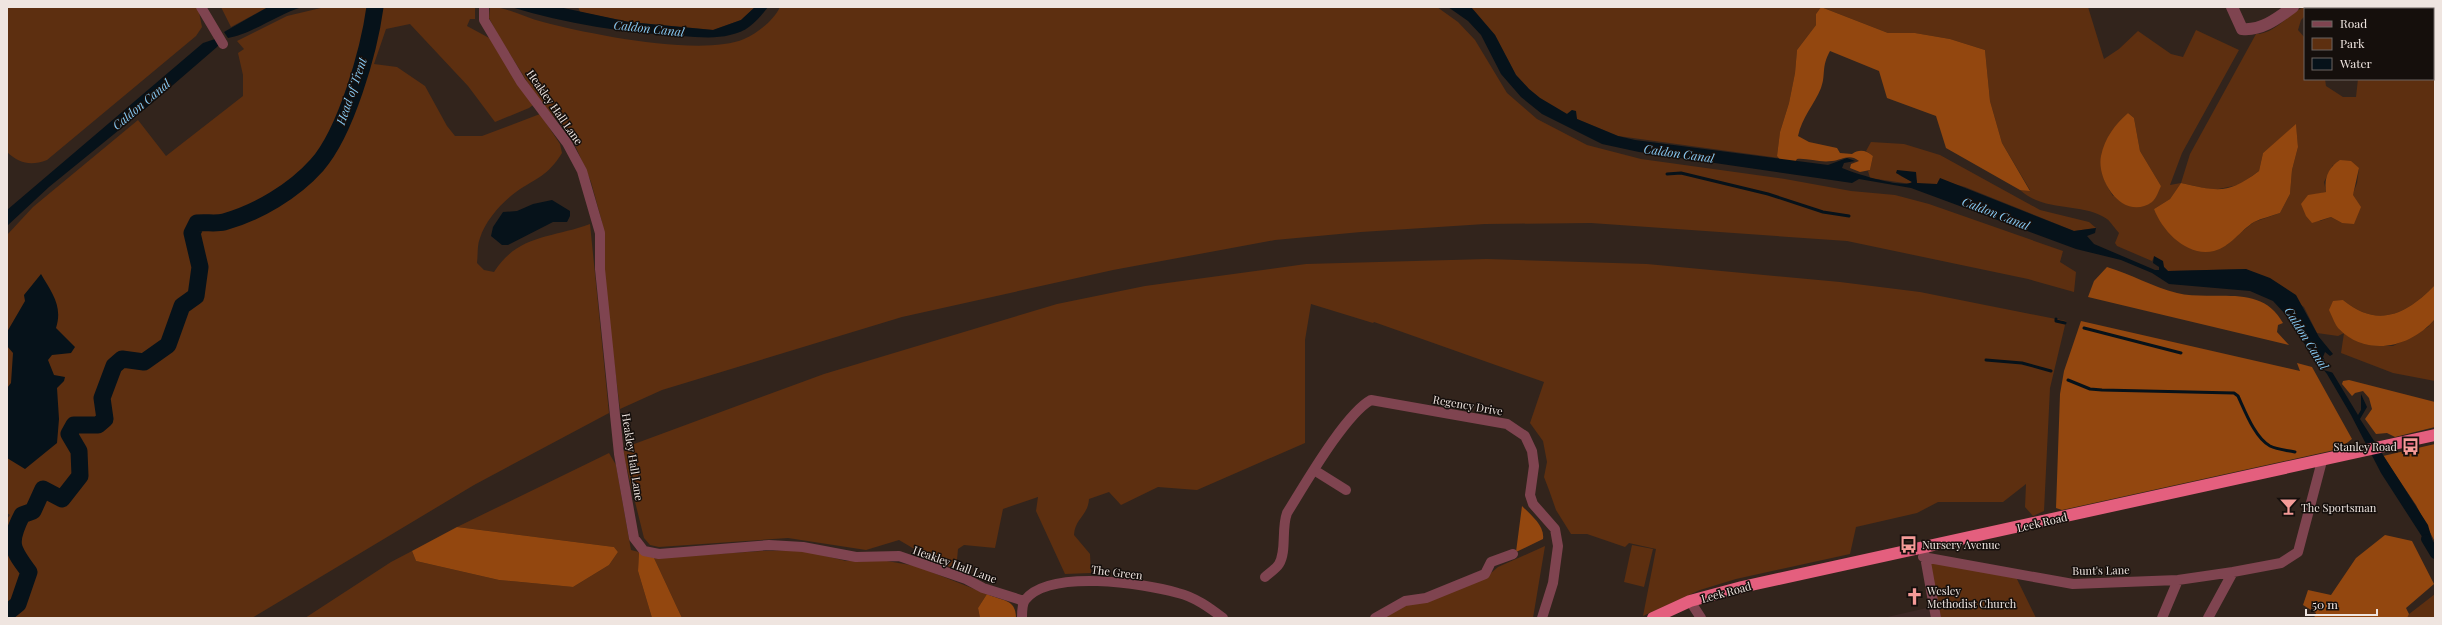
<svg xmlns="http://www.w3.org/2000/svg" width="2442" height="625" font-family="'Playfair Display',serif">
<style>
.education{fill:#3d2926}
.green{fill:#5d2f10;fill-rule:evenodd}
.forest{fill:#93470f}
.water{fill:#06121a}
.pier{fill:#32241c}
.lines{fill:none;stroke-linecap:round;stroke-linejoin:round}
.stream{stroke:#06121a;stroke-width:3}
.canal{stroke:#06121a;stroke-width:10}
.river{stroke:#06121a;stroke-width:17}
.minor{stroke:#7f4450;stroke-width:10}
.tertiary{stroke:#7f4450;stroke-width:12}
.trunk{stroke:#e45f7e;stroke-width:12}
.labels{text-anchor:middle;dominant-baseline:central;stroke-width:3;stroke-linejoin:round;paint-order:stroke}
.street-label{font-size:11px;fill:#efe5e0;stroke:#150f0c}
.poi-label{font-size:11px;fill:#efe5e0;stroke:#150f0c;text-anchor:start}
.water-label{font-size:12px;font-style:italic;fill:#87c9f3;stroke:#150f0c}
</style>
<rect width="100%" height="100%" fill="#32241c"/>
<!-- education -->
<path class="education" d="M1931,607L1934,618H1883Z"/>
<!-- green -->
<path class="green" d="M7,7H198L202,27L196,36L47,160C31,166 20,164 7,152Z
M221,7H268L231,27Z
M325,7H475V19H470L467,26L491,39L533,105L529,108L495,122L468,86L410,24L386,29L374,64L397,67L425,86L447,126L455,136H482L540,114L560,144L562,153C547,177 537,177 516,192C502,202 485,221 480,238C477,245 478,255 477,263L484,270L494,272C518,234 553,238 590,224L609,413L474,485L252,618H7V519L10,515L7,513V235L33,207L138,120L166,156L243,96V75L238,53L244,49L237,41L287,16Z
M490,7C508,7 525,18 543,22C588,34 702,57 744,39C759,32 773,21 780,7H1437L1458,22L1475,40L1507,93L1537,119L1587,145L1641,159L1785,179L1851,191L1895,195L1929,204L2063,251L2060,262L2076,272L2074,292L2028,279L1847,241L1591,223L1485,224L1361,232L1275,240L1113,270L902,317L662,390L620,409L604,282L602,222L591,182L575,145L560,123L538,99L498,35L489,18Z
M578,7H755L741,20L713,30L629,22L580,12Z
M1471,7H2088L2104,59L2119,49L2138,31L2171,54L2183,57L2196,30L2239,50L2182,153L2170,185L2181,183L2190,154L2256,34C2274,34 2286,16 2302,8C2308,4 2322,7 2330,7L2305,9V16L2301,20L2298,30L2305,38V79H2325L2326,86L2343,97H2356L2358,79H2433V44L2435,46V285C2407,314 2378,329 2343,300L2339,329L2351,338L2375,346H2393L2428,327L2435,319V381L2393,373L2341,353L2344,333L2338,336L2317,333L2304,307L2246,269L2168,271L2154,257L2152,261L2117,246L2115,243L2119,233C2115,229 2111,222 2107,219C2083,202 2045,213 2020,190H2030L2002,143L1990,101L1985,50L1950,39L1915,33H1888L1821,7L1816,14V25L1797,50L1795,73L1789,103L1780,132L1777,156L1779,158L1618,136L1577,119L1572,110L1567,114L1540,98L1529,89L1516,75L1495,35ZM2128,113L2134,118L2140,151L2161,186L2113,196C2089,160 2108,145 2128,113ZM2296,125L2298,147L2292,170L2290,194L2280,213L2254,222L2229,242L2154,209L2170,199L2181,183L2213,190L2239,185L2259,171L2263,153ZM2333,165L2359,168L2357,183L2342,223L2331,217L2320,221L2308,196L2326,192L2324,182Z
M1871,142L1904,144L1940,155L2040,210L2089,222L2096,228L2074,231L1965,187L1939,180L1937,184H1917V180L1899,175L1912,182L1911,184L1870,178L1868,171L1870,170L1873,156L1866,151Z
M1487,259L1647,264L1840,282L1920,292L2066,321L2050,388L2044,511L2033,516L2025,507L2026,484L2003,502H1938L1917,513L1856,527L1850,554L1736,579L1700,590L1643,616L1656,549L1629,543L1625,547L1587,534H1571L1556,510L1549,490L1544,477L1547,462L1543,441L1530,423L1544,382L1374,322L1373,323L1311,304L1305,340V443L1197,490L1158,487L1121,505L1109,492L1089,499C1088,516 1075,518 1074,535L1090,554L1091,573L1065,574L1036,511L1038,497L1003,509L995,548L964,545L958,549L957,560L961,572L928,557L899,540L866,550L788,538L659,547L650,545L644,538L623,453L626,447L824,374L1057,304L1145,286L1306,264Z
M609,453L616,465L631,550L639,552L638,571L652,618H305L391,562L412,551L416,561L499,580L573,587L609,565L618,552L614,547L457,527Z
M1632,545L1653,549L1644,587L1624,582Z
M1545,546L1533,618H1381L1406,604L1485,578L1498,567Z
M801,550L846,561H887L916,566L987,594L978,608L980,618H682L654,558L762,551Z
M1929,561L2016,577L2036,618H1941Z
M2435,594V618H2404Z"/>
<!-- forest -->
<path class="forest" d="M1821,7L1888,33H1915L1950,39L1985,50L1990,101L2002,143L2030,191L2020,190L1946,148L1936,116L1887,98L1879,71L1830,51C1821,67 1826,75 1821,88C1814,105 1802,117 1798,136L1809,142L1837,148L1840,153L1852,154C1859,149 1866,150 1873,156L1870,170L1860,172L1850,168L1851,164L1859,161C1849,153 1842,160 1832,161C1820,163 1808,158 1797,159L1791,168L1784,165L1777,156L1780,132L1789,103L1795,73L1797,50L1816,25V14Z
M2128,113L2134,118L2140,151L2161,186C2159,190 2156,199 2152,202C2124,222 2096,181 2101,156C2105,137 2115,125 2128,113Z
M2296,124L2298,147L2292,170L2290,194L2280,213C2272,216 2262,218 2254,222C2241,230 2230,247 2214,251C2187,257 2163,232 2154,209L2170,199L2181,183C2218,191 2227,195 2259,171L2263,153Z
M2340,160L2351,161L2359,168L2353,195L2361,207L2354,224L2342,223L2331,217L2312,223L2306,216L2301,204L2308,195L2326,192C2324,178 2328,168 2340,160Z
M2107,267C2131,274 2153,287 2177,293C2213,302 2261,282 2283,323L2278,325L2277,332L2289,345L2088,297L2094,281Z
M2435,285V319C2411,347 2368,358 2339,329C2335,325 2332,316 2329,310L2333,301L2343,300C2378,329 2407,314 2435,285Z
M2081,321L2300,371L2297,363L2312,367L2352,439L2339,449L2062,510L2056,508L2060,394L2064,371Z
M2349,380L2435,402V427L2395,437L2387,433L2376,434L2365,419L2372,409L2369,398L2363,391L2355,393L2352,396L2342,384L2343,381Z
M2435,444V542L2416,505L2383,456Z
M1522,506C1531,515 1545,526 1543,539L1516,552Z
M457,527L614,547L618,552L609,565L573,587L499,580L416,561L412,551Z
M2385,535L2412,541L2434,584L2406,608L2409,614L2407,618H2314L2316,613L2303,605L2308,590L2331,595L2356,558Z
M639,552L654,558L682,618H652L638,571Z
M987,594C1001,601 1016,598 1016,618H980L978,608Z"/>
<!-- water -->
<path class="water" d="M268,7H302C278,14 250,35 228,38L224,32Z
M511,7H559L629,22L713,30L741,20L755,7H768C758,20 748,32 730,35C715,39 697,37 682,36C625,33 566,24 511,7Z
M1448,7H1471L1495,35L1516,75L1529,89L1540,98L1567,114L1572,110L1576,111L1577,119L1618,136L1635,140L1828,165L1847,158L1855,161L1844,163L1842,168C1853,173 1904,189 1912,182L1896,173L1897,170L1916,172L1917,183L1937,184L1940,178L2074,231L2096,228L2095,233L2087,236L2094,244L2155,270H2159V267L2153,263L2154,256L2163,261L2164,267L2168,271L2246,269L2270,278L2296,295L2319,337L2333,354L2330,356L2325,352L2323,357L2358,415L2361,410V394L2367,407L2360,419L2428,525L2435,550L2430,549L2381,473L2351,415L2327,374L2311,354L2286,315L2273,301L2250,291L2169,284L2152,273L2121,260L2076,249L1911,188L1859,179L1852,183L1639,152L1602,144L1542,114L1521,97L1501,74L1481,35L1468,21Z
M218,38L221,42L217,47L151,104L49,187L7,226V210L203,43Z
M552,200L570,211V216L567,222H553L508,245H502L491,236L493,227L503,212L517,211L533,204Z
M41,274C52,293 63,306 56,328L75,347L71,353L52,355L48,360L54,375L65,377L64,381L57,388L59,419L57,443L25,469L7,458V388L11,383L13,353L7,346V332L25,301L24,295Z"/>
<!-- pier -->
<path class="pier" d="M2309,356L2327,360L2334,373L2320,369Z"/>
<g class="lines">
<!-- stream -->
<path class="stream" d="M1667,174L1681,173L1768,194L1823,212L1849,216
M2056,319V321L2065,323
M2084,328L2181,353
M1986,360L2022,363L2051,371
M2068,380L2090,389L2102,390L2234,393L2238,396C2245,411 2255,438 2270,446C2278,450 2287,450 2295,452"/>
<!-- canal -->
<path class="canal" d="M2426,539L2435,554"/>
<!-- river -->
<path class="river" d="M7,613L18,604L29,572C11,548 8,543 22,515L33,511L43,489L62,499L80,476L79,451L69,434L74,425H98L105,419L102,398L114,366L122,359L144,362L168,345L182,306L196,296L200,267L192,233L197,223C206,222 216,224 224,222C257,213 294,191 317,165C346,132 369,51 375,7"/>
<!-- minor -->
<path class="minor" d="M201,7L223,44
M484,7V20L521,82L567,143L582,171L600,233V269L619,454L634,538L644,551L659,554L769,545L803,547L856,557L899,556L966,579L983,588L1024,601
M1314,470L1346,490
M1924,551L1936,618
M1923,557L2073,584L2178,580L2233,572
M1265,577C1269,573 1276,569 1279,564C1287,551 1281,529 1287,513C1304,486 1345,414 1371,400L1507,424L1525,436L1532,451L1534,466L1530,495L1533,504L1555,529L1558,546L1553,583L1542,618
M1690,601L1701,618
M1022,618C1022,613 1022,604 1025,600C1049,569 1143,583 1178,593C1195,597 1210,608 1223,618
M1375,618L1405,601L1426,598L1485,574L1491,562L1513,554
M2162,618L2178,580
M2208,618L2233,572L2281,563L2298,552L2322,461"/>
<!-- tertiary -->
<path class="tertiary" d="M2232,7L2242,29C2262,31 2278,18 2293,7"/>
<!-- trunk -->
<path class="trunk" d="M1653,618L1690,601L1742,587L2435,435"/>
</g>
<!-- icons -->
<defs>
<symbol id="bus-bare" viewBox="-9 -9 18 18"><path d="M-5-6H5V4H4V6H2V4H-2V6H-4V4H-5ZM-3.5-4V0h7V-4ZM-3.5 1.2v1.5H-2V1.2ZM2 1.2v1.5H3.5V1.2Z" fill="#f59b98" stroke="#150f0c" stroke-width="2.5" paint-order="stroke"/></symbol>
<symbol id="bar-bare" viewBox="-9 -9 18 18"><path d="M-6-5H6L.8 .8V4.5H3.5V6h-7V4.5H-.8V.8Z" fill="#f59b98" stroke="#150f0c" stroke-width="2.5" paint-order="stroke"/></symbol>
<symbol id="church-bare" viewBox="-9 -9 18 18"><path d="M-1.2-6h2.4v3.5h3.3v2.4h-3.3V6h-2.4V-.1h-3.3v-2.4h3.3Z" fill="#f59b98" stroke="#150f0c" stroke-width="2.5" paint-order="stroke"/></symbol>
</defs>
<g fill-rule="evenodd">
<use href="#bus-bare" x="2398" y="434" width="25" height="25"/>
<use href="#bar-bare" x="2276" y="494" width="25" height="25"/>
<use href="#bus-bare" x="1896" y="532" width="25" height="25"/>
<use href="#church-bare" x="1902" y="584" width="25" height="25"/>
</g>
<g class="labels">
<!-- street labels -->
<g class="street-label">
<text transform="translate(555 107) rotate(55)">Heakley Hall Lane</text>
<text transform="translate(1468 405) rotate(10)">Regency Drive</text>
<text transform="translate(633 457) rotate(81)">Heakley Hall Lane</text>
<text transform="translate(2042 522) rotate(-13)">Leek Road</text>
<text transform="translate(955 564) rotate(20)">Heakley Hall Lane</text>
<text transform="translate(2101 570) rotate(-1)">Bunt's Lane</text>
<text transform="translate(1117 572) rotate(7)">The Green</text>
<text transform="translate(1726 592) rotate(-15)">Leek Road</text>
</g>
<!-- poi labels -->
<g class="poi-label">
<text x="2397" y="446" text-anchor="end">Stanley Road</text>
<text x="2301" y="507">The Sportsman</text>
<text x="1922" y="544">Nursery Avenue</text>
<text x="1927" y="590">Wesley<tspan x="1927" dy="13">Methodist Church</tspan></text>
</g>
<!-- water labels -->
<g class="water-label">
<text transform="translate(649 28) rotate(6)">Caldon Canal</text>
<text transform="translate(351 91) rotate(-71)">Head of Trent</text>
<text transform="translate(141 104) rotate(-40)">Caldon Canal</text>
<text transform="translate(1679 153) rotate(8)">Caldon Canal</text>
<text transform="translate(1996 213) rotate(21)">Caldon Canal</text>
<text transform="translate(2307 338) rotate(58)">Caldon Canal</text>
</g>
</g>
<!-- border -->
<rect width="2442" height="625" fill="none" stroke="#efe5e0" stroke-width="16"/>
<!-- legend -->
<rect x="2304" y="8" width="130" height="72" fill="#150f0c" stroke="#6c6561"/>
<rect x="2312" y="21" width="20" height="6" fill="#7f4450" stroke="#6c6561"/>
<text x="2340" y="28" font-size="12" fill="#efe5e0">Road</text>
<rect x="2312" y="38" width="20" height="12" fill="#5d2f10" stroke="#6c6561"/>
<text x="2340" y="48" font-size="12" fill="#efe5e0">Park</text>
<rect x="2312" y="58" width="20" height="12" fill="#06121a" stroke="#6c6561"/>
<text x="2340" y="68" font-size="12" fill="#efe5e0">Water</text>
<!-- scale -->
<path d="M2306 609v6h71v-6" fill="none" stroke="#efe5e0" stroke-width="2"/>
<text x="2312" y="609" font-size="12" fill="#efe5e0" stroke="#150f0c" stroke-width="3" paint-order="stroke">50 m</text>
</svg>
